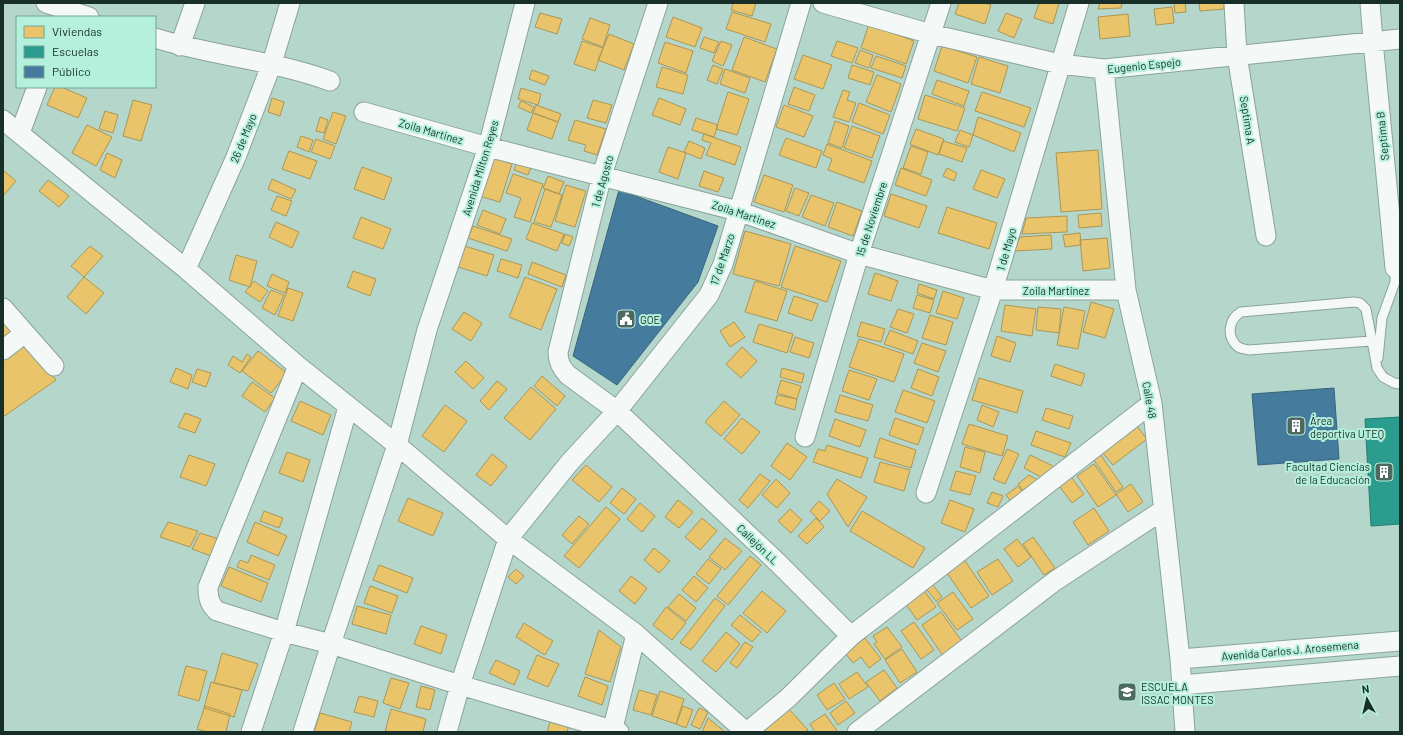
<svg xmlns="http://www.w3.org/2000/svg" width="1403" height="735" font-family="Barlow,sans-serif">
<style>
.homes{fill:#e9c46a;stroke:#aa9756}
.schools{fill:#2a9d8f;stroke:#247c70}
.public{fill:#457b9d;stroke:#37647a}
.lines{fill:none;stroke-linecap:round;stroke-linejoin:round}
.service-casing{stroke:#8aa39b;stroke-width:11}
.minor-casing{stroke:#8aa39b;stroke-width:21}
.service{stroke:#f4f9f7;stroke-width:9}
.minor{stroke:#f4f9f7;stroke-width:19}
.labels{text-anchor:middle;dominant-baseline:central;stroke-width:4;stroke-linejoin:round;paint-order:stroke}
.street-label{font-size:11px;fill:#172f28;stroke:#b5f0dd}
.poi-label{font-size:11px;fill:#172f28;stroke:#b5f0dd;text-anchor:start}
</style>
<rect width="100%" height="100%" fill="#b5d6cb"/>
<!-- homes -->
<path class="homes" d="M733,3H756L752,16L731,10Z
M959,3H985L991,5L985,24L955,14Z
M1039,3H1059L1053,24L1034,18Z
M1100,3H1122L1121,8L1098,9Z
M1174,3H1185L1186,12L1175,13Z
M1199,3H1224V9L1200,11Z
M1172,7L1174,23L1156,25L1154,9Z
M732,12L771,24L765,42L726,29Z
M540,13L562,19L557,34L535,27Z
M1006,13L1022,19L1014,38L998,31Z
M1128,14L1130,36L1100,39L1098,17Z
M673,17L702,28L695,47L666,37Z
M590,18L610,25L603,47L582,39Z
M869,24L914,41L906,64L861,48Z
M609,34L634,44L624,70L598,60Z
M704,37L719,42L714,53L700,48Z
M744,37L777,49L765,82L732,70Z
M582,41L603,48L595,71L574,64Z
M721,41L732,45L723,66L712,61Z
M837,41L858,48L852,63L831,56Z
M665,42L693,51L686,73L658,63Z
M942,46L977,57L968,83L934,71Z
M860,50L873,55L869,68L855,63Z
M803,55L832,65L823,89L794,79Z
M876,56L906,66L902,78L871,68Z
M979,57L1008,66L1000,93L971,84Z
M713,65L723,69L717,84L707,80Z
M852,65L874,72L870,85L848,78Z
M662,67L688,75L683,94L656,87Z
M725,69L750,78L745,93L720,84Z
M532,70L549,76L545,85L529,79Z
M877,75L901,84L891,112L866,102Z
M937,80L969,91L964,106L932,94Z
M55,87H61L87,98L78,118L47,105Z
M794,87L815,95L809,111L788,104Z
M521,88L541,94L538,105L518,99Z
M843,90L850,92L847,100L856,103L849,122L833,117Z
M728,92L749,99L737,135L716,129Z
M982,92L1031,108L1024,127L975,111Z
M925,95L965,108L957,131L918,119Z
M272,98L284,102L280,116L268,112Z
M659,98L686,109L680,125L652,115Z
M133,100L152,105L141,141L123,136Z
M593,100L612,105L606,123L587,118Z
M521,101L534,107L531,113L518,107Z
M859,103L890,115L883,134L852,122Z
M536,105L561,114L558,122L533,113Z
M784,105L813,116L804,137L776,127Z
M105,111L118,115L113,133L99,129Z
M333,112L346,116L336,144L323,139Z
M533,113L558,122L552,139L527,130Z
M320,117L328,120L324,133L316,131Z
M978,117L1021,133L1014,152L973,135Z
M696,118L718,125L714,137L692,130Z
M575,120L606,129L597,155L584,151L586,145L568,140Z
M835,121L849,126L842,148L828,143Z
M87,125L112,137L96,166L72,153Z
M852,126L880,136L872,158L844,148Z
M916,129L944,139L938,155L910,144Z
M960,130L973,135L969,147L955,142Z
M704,134L741,147L735,165L706,155L711,143L702,140Z
M301,136L313,140L309,152L297,147Z
M786,138L822,151L816,168L779,155Z
M316,139L335,146L330,159L311,152Z
M689,141L705,148L701,159L684,152Z
M943,141L967,148L962,162L939,154Z
M827,144L872,161L864,183L828,170L832,159L823,155Z
M911,146L928,152L921,174L903,168Z
M668,147L686,153L678,179L659,172Z
M1098,150L1102,209L1061,212L1056,153Z
M289,151L317,161L310,179L282,169Z
M107,153L122,160L115,178L100,170Z
M491,157L512,164L500,202L479,196Z
M517,162L531,167L528,175L514,170Z
M362,167L392,178L384,200L354,189Z
M901,168L932,180L926,196L895,185Z
M947,168L957,173L954,181L943,176Z
M981,170L1005,179L997,198L973,189Z
M4,171L16,181L3,196V172Z
M704,171L724,178L718,192L699,186Z
M513,174L543,184L530,222L514,217L521,198L506,193Z
M764,175L793,185L784,212L754,202Z
M548,176L564,182L559,194L543,188Z
M272,179L296,190L291,199L268,189Z
M48,180L69,196L59,207L39,191Z
M566,185L586,191L575,227L555,221Z
M795,188L809,193L799,216L786,211Z
M545,189L562,195L551,227L534,222Z
M891,194L927,206L919,228L884,216Z
M811,195L834,203L825,226L802,217Z
M277,196L292,201L286,216L271,210Z
M837,202L862,211L853,236L828,227Z
M947,207L997,223L989,249L938,233Z
M483,210L506,219L500,234L477,225Z
M1101,213L1102,226L1079,228L1078,215Z
M1067,216V232L1022,234L1026,218Z
M361,217L391,229L383,249L353,238Z
M276,222L299,232L292,248L269,237Z
M532,223L564,234L557,251L526,239Z
M473,226L512,239L507,251L468,238Z
M745,231L791,244L779,286L733,274Z
M1080,233L1081,245L1065,247L1063,235Z
M565,234L573,237L569,246L562,243Z
M1051,235L1052,249L1014,251L1020,237Z
M1107,238L1110,268L1083,271L1080,240Z
M461,245L494,255L487,276L455,266Z
M90,246L103,256L84,277L71,266Z
M795,246L841,261L827,302L781,287Z
M236,255L257,261L250,287L229,280Z
M501,259L522,265L518,278L497,271Z
M532,262L566,275L562,287L528,274Z
M353,271L376,279L370,296L347,287Z
M875,273L898,281L891,301L868,294Z
M272,274L289,282L285,293L267,286Z
M84,277L104,293L86,314L67,297Z
M525,277L557,289L541,330L509,317Z
M254,281L268,291L260,302L245,292Z
M755,281L787,291L777,321L745,312Z
M919,284L937,290L934,299L917,293Z
M288,288L303,293L293,321L278,316Z
M271,290L284,295L275,315L262,308Z
M943,291L964,298L957,319L936,313Z
M917,295L934,300L930,313L913,308Z
M794,296L818,304L812,321L788,313Z
M1091,302L1114,309L1105,338L1083,332Z
M1005,305L1036,309L1032,336L1001,331Z
M1038,307L1061,309L1059,333L1036,330Z
M1064,307L1085,311L1078,349L1057,345Z
M898,309L914,314L907,333L890,327Z
M464,312L482,323L471,341L452,329Z
M930,315L953,322L946,345L922,338Z
M3,319L56,380L3,417Z
M734,322L745,337L730,347L720,331Z
M861,322L885,329L881,342L857,336Z
M759,324L793,334L787,353L753,342Z
M890,330L918,341L913,354L884,344Z
M997,336L1016,343L1010,362L991,356Z
M795,337L814,343L809,358L790,352Z
M859,339L904,354L894,382L849,367Z
M922,343L946,351L938,372L914,363Z
M742,347L757,361L741,378L726,364Z
M258,351L287,373L271,393L242,371Z
M247,354L251,357L240,373L228,365L233,356L242,362Z
M466,361L484,378L473,389L455,372Z
M1055,364L1085,374L1081,386L1051,376Z
M176,368L192,375L188,389L170,382Z
M782,368L804,374L802,383L780,377Z
M197,369L211,373L206,387L192,382Z
M918,369L939,377L932,396L911,388Z
M849,370L877,379L869,400L842,391Z
M542,376L565,396L557,406L534,386Z
M979,378L1023,391L1017,413L972,400Z
M781,380L801,386L797,399L777,393Z
M497,381L507,389L489,410L480,401Z
M252,382L275,398L265,412L242,396Z
M531,387L556,409L530,440L504,418Z
M903,390L935,401L927,423L895,412Z
M777,395L797,399L795,410L775,404Z
M840,395L873,405L868,421L835,412Z
M300,401L331,415L323,435L291,421Z
M724,401L740,415L721,436L705,422Z
M445,405L467,421L444,452L422,436Z
M982,405L999,412L993,427L977,420Z
M1046,408L1073,416L1069,429L1042,420Z
M185,413L201,419L195,433L178,427Z
M742,418L760,432L742,454L724,439Z
M895,418L924,428L918,445L889,435Z
M835,419L866,430L860,447L829,436Z
M969,424L1008,436L1002,456L962,444Z
M1136,425L1147,439L1113,465L1102,452Z
M1036,431L1071,443L1065,457L1031,445Z
M880,438L916,450L911,468L874,457Z
M787,443L807,457L790,480L771,466Z
M827,445L868,458L861,478L813,462L818,449L825,451Z
M965,447L985,452L980,473L960,467Z
M1007,449L1019,454L1005,484L993,479Z
M287,452L310,460L303,482L279,473Z
M492,454L507,466L491,486L476,475Z
M1100,454L1123,487L1116,492L1093,459Z
M189,455L215,464L206,486L180,477Z
M1030,455L1057,468L1045,479L1024,468Z
M880,462L910,470L904,491L874,482Z
M1094,464L1116,495L1098,507L1077,476Z
M586,465L612,487L599,502L572,480Z
M956,471L976,476L970,495L950,490Z
M1068,473L1084,494L1072,503L1056,482Z
M760,474L770,481L748,508L739,500Z
M1029,475L1041,482L1026,495L1018,484Z
M776,479L790,493L777,508L762,495Z
M837,479L867,497L848,527L827,494Z
M1131,484L1143,502L1128,512L1116,494Z
M1018,486L1024,494L1012,503L1006,495Z
M622,488L636,499L624,514L610,503Z
M992,492L1003,496L998,507L987,503Z
M408,498L443,513L433,536L398,521Z
M678,500L693,512L679,528L665,517Z
M950,500L974,509L965,532L941,523Z
M819,501L830,511L820,521L810,511Z
M640,503L655,516L642,532L627,519Z
M606,507L620,519L579,568L564,556Z
M1094,508L1109,531L1088,545L1073,522Z
M790,509L802,520L791,533L778,521Z
M264,511L283,518L279,528L260,521Z
M862,511L925,548L913,568L850,531Z
M579,516L589,524L572,544L562,535Z
M702,518L717,531L700,550L685,537Z
M816,518L824,527L807,544L798,536Z
M168,522L198,531L190,547L160,537Z
M255,522L287,536L278,556L247,542Z
M200,533L219,539L211,556L192,549Z
M1033,537L1055,568L1044,575L1023,544Z
M725,538L742,551L725,570L709,557Z
M1017,539L1031,557L1018,567L1004,549Z
M654,548L670,561L659,573L644,560Z
M251,555L275,565L269,580L237,567L240,560L248,563Z
M750,556L761,565L728,605L717,596Z
M963,558L989,596L971,608L945,570Z
M708,559L721,569L709,584L696,574Z
M998,559L1013,581L992,595L977,572Z
M379,565L413,578L407,593L373,580Z
M229,567L268,583L261,602L221,586Z
M516,569L524,576L516,584L508,577Z
M631,576L647,588L635,604L619,591Z
M694,576L708,588L696,602L682,590Z
M930,581L942,597L936,601L924,586Z
M370,586L398,596L392,613L364,603Z
M923,589L936,607L917,620L905,603Z
M762,591L786,611L767,633L743,613Z
M953,592L973,619L957,630L937,603Z
M679,594L696,608L686,621L668,607Z
M715,598L725,606L691,650L680,643Z
M357,606L391,615L386,634L352,624Z
M666,607L686,623L672,640L653,625Z
M941,612L963,643L943,656L922,625Z
M740,615L761,632L752,642L731,625Z
M914,622L934,650L921,659L901,631Z
M524,623L553,641L545,655L516,637Z
M421,626L447,635L441,654L414,644Z
M887,627L902,647L885,659L874,644L877,642L873,636Z
M599,630L621,647L610,682L585,674Z
M726,632L740,644L716,672L702,661Z
M865,638L881,659L869,668L861,657L853,663L845,653Z
M745,642L753,647L737,668L730,663Z
M902,649L917,672L900,683L885,660Z
M222,653L258,664L248,691L214,683Z
M537,655L559,664L548,687L527,678Z
M496,660L520,671L514,685L489,673Z
M186,666L207,671L199,701L178,695Z
M884,670L897,688L880,701L866,682Z
M857,672L868,687L849,699L839,684Z
M585,677L608,686L602,705L578,696Z
M391,678L409,683L400,709L383,703Z
M211,682L242,690L234,717L204,708Z
M834,683L845,699L827,710L817,695Z
M421,686L435,690L430,710L416,707Z
M639,690L657,695L651,715L633,710Z
M660,691L684,699L676,724L652,716Z
M359,696L378,701L374,717L354,712Z
M846,701L855,713L838,725L830,713Z
M205,706L230,714L226,732H208L197,729Z
M683,706L693,710L686,728L676,724Z
M787,707L808,730L805,732H759Z
M699,708L708,712L700,729L691,725Z
M391,709L426,719L423,732H385Z
M320,713L352,722L349,732H314Z
M825,714L838,732H815L810,724Z
M708,718L725,732H702Z
M551,719L569,725L567,732H547Z"/>
<!-- schools -->
<path class="schools" d="M1400,417V524L1371,526L1365,419Z"/>
<!-- public -->
<path class="public" d="M619,190L718,226L698,282L617,385L573,356Z
M1334,388L1339,459L1258,465L1252,394Z"/>
<g class="lines">
<defs>
<path id="service" d="M1371,341L1249,350C1245,349 1240,349 1237,346C1226,336 1229,319 1241,312L1354,302L1360,303L1366,309L1377,368L1383,377L1394,383L1400,384
M1378,358L1382,318L1395,282V268"/>
<path id="minor" d="M46,3L89,17
M658,3L602,175L558,352C558,362 561,368 568,375L617,411L777,562L851,636L788,698L747,732
M823,3L931,34L1060,64L1104,69L1400,39
M1234,3L1237,55L1266,236
M1370,3L1373,41L1395,268
M155,38C212,56 273,60 330,81
M180,46L195,3
M1104,69L1126,290L1152,403L1180,659L1185,732
M364,112L488,147L738,211L859,254L993,290H1126
M3,120L186,269L298,366L397,445L508,539L570,462L617,411L709,295L723,264L801,3
M20,133L37,87
M186,269L236,157L272,63L290,3
M3,308L54,366
M3,350L25,333
M298,366L208,587C208,597 209,604 217,611L284,632L331,644L460,685L447,732
M805,437L859,254L941,3
M926,493L993,290L1079,3
M851,636L1152,403
M1180,659L1400,641
M1181,685L1400,666
M251,732L284,632L348,407
M303,732L331,644L397,445L427,330L488,147L525,3
M612,732L636,634L746,732
M619,732L460,685L508,539L636,634
M857,732L1055,581L1163,510"/>
</defs>
<!-- service casing -->
<use href="#service" class="service-casing"/>
<!-- minor casing -->
<use href="#minor" class="minor-casing"/>
<!-- service -->
<use href="#service" class="service"/>
<!-- minor -->
<use href="#minor" class="minor"/>
</g>
<!-- icons -->
<defs>
<symbol id="civic-square" viewBox="-11 -11 22 22"><rect x="-9" y="-9" width="18" height="18" rx="4" fill="#4e6961" stroke="#b5f0dd"/><path d="M-.6-6.5H3V-4.5H.6V-3L4-1V1h2V6H-6V1h2V-1L-.6-3ZM-1.2 2.5V6h2.4V2.5Z" fill="#fff"/></symbol>
<symbol id="building-square" viewBox="-11 -11 22 22"><rect x="-9" y="-9" width="18" height="18" rx="4" fill="#4e6961" stroke="#b5f0dd"/><path d="M-4-6H4V6H1V3H-1V6H-4ZM-2.5-4.3h1.7v1.8h-1.7ZM.8-4.3h1.7v1.8H.8ZM-2.5-1h1.7V.8h-1.7ZM.8-1h1.7V.8H.8Z" fill="#fff"/></symbol>
<symbol id="school-square" viewBox="-11 -11 22 22"><rect x="-9" y="-9" width="18" height="18" rx="4" fill="#4e6961" stroke="#b5f0dd"/><path d="M0-5L7-2L0 1L-7-2ZM-4 1L0 2.5L4 1V4Q0 6-4 4Z" fill="#fff"/></symbol>
</defs>
<g fill-rule="evenodd">
<use href="#civic-square" x="615" y="308" width="22" height="22"/>
<use href="#building-square" x="1285" y="415" width="22" height="22"/>
<use href="#building-square" x="1373" y="461" width="22" height="22"/>
<use href="#school-square" x="1116" y="681" width="22" height="22"/>
</g>
<g class="labels">
<!-- street labels -->
<g class="street-label">
<text transform="translate(1144 65) rotate(-6)">Eugenio Espejo</text>
<text transform="translate(1248 120) rotate(81)">Septima A</text>
<text transform="translate(431 131) rotate(16)">Zoila Martinez</text>
<text transform="translate(1382 136) rotate(-96)">Septima B</text>
<text transform="translate(243 138) rotate(-68)">26 de Mayo</text>
<text transform="translate(480 168) rotate(-73)">Avenida Milton Reyes</text>
<text transform="translate(602 181) rotate(-74)">1 de Agosto</text>
<text transform="translate(744 214) rotate(18)">Zoila Martinez</text>
<text transform="translate(871 219) rotate(-72)">15 de Noviembre</text>
<text transform="translate(1006 249) rotate(-74)">1 de Mayo</text>
<text transform="translate(722 259) rotate(-71)">17 de Marzo</text>
<text x="1056" y="290">Zoila Martinez</text>
<text transform="translate(1150 400) rotate(80)">Calle 48</text>
<text transform="translate(758 544) rotate(44)">Callejón LL</text>
<text transform="translate(1290 650) rotate(-5)">Avenida Carlos J. Arosemena</text>
</g>
<!-- poi labels -->
<g class="poi-label">
<text x="640" y="319">GOE</text>
<text x="1310" y="420">Área<tspan x="1310" dy="13">deportiva UTEQ</tspan></text>
<text x="1370" y="466" text-anchor="end">Facultad Ciencias<tspan x="1370" dy="13">de la Educación</tspan></text>
<text x="1141" y="686">ESCUELA<tspan x="1141" dy="13">ISSAC MONTES</tspan></text>
</g>
</g>
<!-- border -->
<rect width="1403" height="735" fill="none" stroke="#172f28" stroke-width="8"/>
<!-- legend -->
<rect x="16" y="16" width="140" height="72" fill="#b5f0dd" stroke="#76a395"/>
<rect x="24" y="26" width="20" height="12" fill="#e9c46a" stroke="#76a395"/>
<text x="52" y="36" font-size="12" fill="#172f28">Viviendas</text>
<rect x="24" y="46" width="20" height="12" fill="#2a9d8f" stroke="#76a395"/>
<text x="52" y="56" font-size="12" fill="#172f28">Escuelas</text>
<rect x="24" y="66" width="20" height="12" fill="#457b9d" stroke="#76a395"/>
<text x="52" y="76" font-size="12" fill="#172f28">Público</text>
<!-- north arrow -->
<g transform="translate(1367 699) rotate(352)" stroke="#b5f0dd" stroke-width="3" paint-order="stroke">
<path d="M0-3L7 15L0 10L-7 15Z" fill="#172f28"/>
<text y="-6" font-size="11" font-weight="bold" text-anchor="middle" fill="#172f28">N</text>
</g>
</svg>
